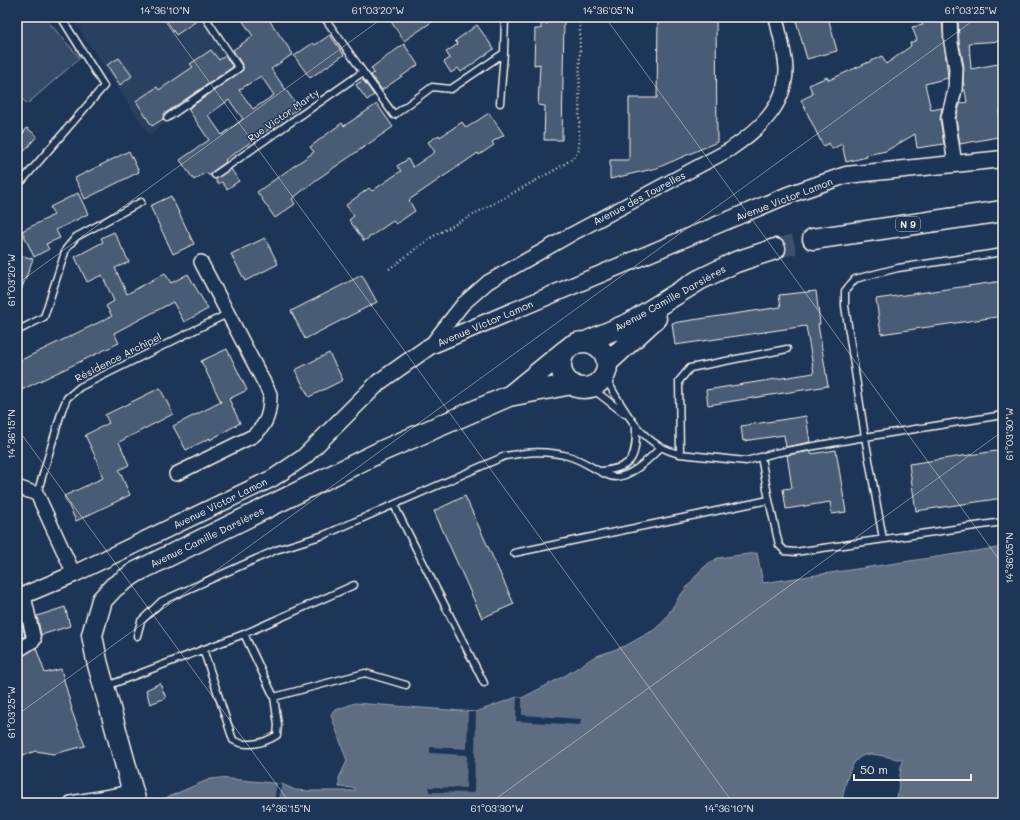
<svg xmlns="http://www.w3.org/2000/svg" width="1020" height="820" font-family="Mali,sans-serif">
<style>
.built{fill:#2a4060}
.green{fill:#354a67;stroke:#949ea8}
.water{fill:#5e6d82;stroke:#9aa2ab}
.pier{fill:#1d3557}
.building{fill:#485b74;stroke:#f4f1e8;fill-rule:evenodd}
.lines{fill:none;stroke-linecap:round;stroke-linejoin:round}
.primary-tunnel{stroke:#3d516d;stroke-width:20;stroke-dasharray:20 10;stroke-linecap:butt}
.service-casing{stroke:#f4f1e8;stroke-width:9}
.minor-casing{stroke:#f4f1e8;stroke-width:16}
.tertiary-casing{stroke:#f4f1e8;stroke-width:19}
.primary-casing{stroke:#f4f1e8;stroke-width:23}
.path{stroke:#f4f1e8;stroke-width:2.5;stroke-dasharray:1 3;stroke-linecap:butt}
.service{stroke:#1d3557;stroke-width:6}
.minor{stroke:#1d3557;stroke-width:13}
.tertiary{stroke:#1d3557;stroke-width:16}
.primary{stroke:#1d3557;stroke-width:20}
.ticks{fill:none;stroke:#f4f1e8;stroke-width:1;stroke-opacity:0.45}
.labels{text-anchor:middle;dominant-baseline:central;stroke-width:3;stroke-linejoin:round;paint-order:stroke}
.shield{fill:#1d3557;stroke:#b4b9bc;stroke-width:1}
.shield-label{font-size:9px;font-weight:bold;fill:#f4f1e8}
.street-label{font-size:10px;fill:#f4f1e8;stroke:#1d3557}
.neatline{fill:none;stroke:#f4f1e8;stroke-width:1.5}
.ticks-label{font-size:10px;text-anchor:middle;fill:#f4f1e8}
</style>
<rect width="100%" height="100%" fill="#1d3557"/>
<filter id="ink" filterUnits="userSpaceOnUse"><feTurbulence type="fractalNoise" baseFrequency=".025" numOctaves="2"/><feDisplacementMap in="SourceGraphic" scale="8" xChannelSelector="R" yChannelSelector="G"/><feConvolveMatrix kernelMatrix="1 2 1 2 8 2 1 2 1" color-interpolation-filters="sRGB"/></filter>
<g filter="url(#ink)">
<!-- built -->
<path class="built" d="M71,17H198L237,73L149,135Z"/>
<!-- green -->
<path class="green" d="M17,17H44L80,58L27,104L17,92Z"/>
<!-- water -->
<path class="water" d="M1003,547V803H923L897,799L902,760C892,758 881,755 871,754C848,754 846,786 841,803H154L210,779L220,778L282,784L295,790L310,791H355V788L339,787V778L347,761L331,715L333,711L355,703L476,712L517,697L522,698L566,675L594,657L625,646L654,630L664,621L679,597L700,571L709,563L718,558L757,553L763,583Z"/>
<!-- pier -->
<path class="pier" d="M517,697L522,698V715L581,719L580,725L516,721Z
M468,712H476L474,793L429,792V787L466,788L467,755L430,753V747L467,749Z
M277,783L282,784L278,803L274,801Z"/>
<!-- building -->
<path class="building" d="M164,17H201V18L176,35Z
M240,17H267L293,54L271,69L299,108L225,160L226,162L212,172L211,176L205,173L194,180L180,160L209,140L188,109L243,70V66L233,50L253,36ZM261,76L274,95L253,109L239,90ZM229,100L243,119L222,135L208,115Z
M388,17H439L404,41Z
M547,17H564L562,140H544L545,106L538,105L540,64L534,65L535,29H541V23L547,24Z
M658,17H716L717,142L657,168L610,179V160H629V98H657Z
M795,17H828L837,51L807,59Z
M919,17H937V22L942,21L948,78L925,84L931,110L942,108L940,119L944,144L917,148L915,134L886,151L866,155L867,157L846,162L842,144L832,149L829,143L823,146L801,100L813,94L809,85L827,77L829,80L882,56L886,64L911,46L910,43L917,40L912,27L923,25Z
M1003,17V41L969,43L971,69L1003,63V81H999L1003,107V111H999L1003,136L960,144L956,118L960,104L967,102L963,80L964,67L959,42L958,18Z
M477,25L494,49L461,72L458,68L451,73L444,62L450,58L446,52L458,44L455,41Z
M330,35L344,55L310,78L294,56L313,43L315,45Z
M404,44L418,65L382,90L371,75L374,73L371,68Z
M211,50L219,60L225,56L233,67L164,114L163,119L152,126L136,101L157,87L159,90L193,67L190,64Z
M119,58L132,76L120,85L107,65Z
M363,80L374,95L367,100L356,85Z
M377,104L393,127L316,180L292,199L295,204L275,218L257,192L314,152L310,147L331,131L342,123L344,126Z
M489,113L504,135L492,142L494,145L479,155L478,153L409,200L415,211L396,224L393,221L364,241L349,220L354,216L346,205L369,188L372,191L401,171L397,166L408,159L413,167L435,152L428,142L439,135L440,137L462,122L466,128Z
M27,128L37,136L17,160V141Z
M129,151L139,172L85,199L75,178Z
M231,169L239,181L227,189L222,182L218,184L215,179Z
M78,193L88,214L56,230L60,238L46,244L49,249L34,257L22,231L54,215L50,207Z
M171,196L194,244L173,254L150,206Z
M114,232L129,262L115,268L127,294L165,273L171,283L188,274L208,309L184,322L173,302L114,333L119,343L17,392V362L112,316L106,306L114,301L102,275L87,282L75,257L103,242L101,238Z
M265,238L278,264L245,281L231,254Z
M17,254L33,259L18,298H17Z
M362,275L377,302L305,339L291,311Z
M1003,281V316L881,334L876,299Z
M816,291L820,324H818L828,386L708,405L706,390L814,373L806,326L675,345L672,323L781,307L779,295Z
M227,349L247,390L229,399L240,423L210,440V438L186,450L173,426L221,402L201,361Z
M329,353L343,380L309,397L295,370Z
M160,388L173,414L119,442L129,465L119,470L130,495L76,521L64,496L103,478L96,458L85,435L109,423L105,415Z
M806,416L810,442L786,447L784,435L743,441L741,426Z
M836,450L846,512L832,514L830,502L786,509L783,489L792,488L787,455L811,451V454Z
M1003,450V498L916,511L909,464Z
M465,496L514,604L482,618L434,511Z
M65,607L70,626L41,635L37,616Z
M21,620L25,636L17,641V622Z
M36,648L45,673L61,669L72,709H71L85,746L53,754L36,751L17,757V659Z
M160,683L166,698L150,704L146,690Z"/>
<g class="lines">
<!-- primary-tunnel -->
<path class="primary-tunnel" d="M775,249L813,239"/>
<defs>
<path id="service" d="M363,72L394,115L432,87L451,89L504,53L505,17
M500,103L504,53
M167,118L239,68L205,17
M215,175L363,72L324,17
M22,181L104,86L61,17
M17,331L44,317L66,249L76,237L141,202
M605,377C623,408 641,446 680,454L679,381L690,368L787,349
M590,387L625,414
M680,454L746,461L775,453L865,437L845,306V291L855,279L898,268L1003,252
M761,457L769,500
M601,471C634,468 636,457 636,427
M37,494L62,410L67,398L80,387L227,314
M394,505L484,683
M883,539L865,437L1003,415
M514,553L769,500L779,545L785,551L795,552L1003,522
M244,634L274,697L365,673L406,685
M137,636L141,621L162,601L276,550L324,535L505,456C529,452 544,450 568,456C583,460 596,471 610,476C627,482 650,458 661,447
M203,649L233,740C246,748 265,743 277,735L278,725L274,697
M107,686L244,634L354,585"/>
<path id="minor" d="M950,17L951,43L956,68L955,90L948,118L955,164
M430,346L463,304L488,282L572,234L729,150C757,131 785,108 786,71C786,54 779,34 776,17
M176,474L253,436C268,424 270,412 270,394L201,262
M17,487L37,494L74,574
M17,651L34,640L24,596
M71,803L133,792"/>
<path id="tertiary" d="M17,598L74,574L273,478L304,457L379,382L430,346L788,195L846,175L1003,159"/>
<path id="primary" d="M813,239L1003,211
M588,341L630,323L699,280L736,262L775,249
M561 365a23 23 0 1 1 46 0a23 23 0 1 1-46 0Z
M608,362L656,318
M511,395L566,350
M136,803L97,661L92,635L102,600L114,587L136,572L384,450L509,396L572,384"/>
</defs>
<!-- service casing -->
<use href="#service" class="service-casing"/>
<!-- minor casing -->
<use href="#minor" class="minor-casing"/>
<!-- tertiary casing -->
<use href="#tertiary" class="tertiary-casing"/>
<!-- primary casing -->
<use href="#primary" class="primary-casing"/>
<!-- path -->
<path class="path" d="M389,269L432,237L555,170L572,159L579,150L580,17"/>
<!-- service -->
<use href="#service" class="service"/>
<!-- minor -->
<use href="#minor" class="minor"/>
<!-- tertiary -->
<use href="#tertiary" class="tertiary"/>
<!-- primary -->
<use href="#primary" class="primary"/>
</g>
</g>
<!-- ticks -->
<path class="ticks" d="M162,17L733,803M605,17L1003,565M17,284L384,17M17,428L290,803M17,715L978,17M490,803L1003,431"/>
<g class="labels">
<!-- shield labels -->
<rect class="shield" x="896" y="217" width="24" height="14" rx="3"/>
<g class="shield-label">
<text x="908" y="224">N 9</text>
</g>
<!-- street labels -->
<g class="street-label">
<text transform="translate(283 115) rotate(-35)">Rue Victor Marty</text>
<text transform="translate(639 198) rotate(-28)">Avenue des Tourelles</text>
<text transform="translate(784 199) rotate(-21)">Avenue Victor Lamon</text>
<text transform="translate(670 298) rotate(-29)">Avenue Camille Darsières</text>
<text transform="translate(485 323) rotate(-23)">Avenue Victor Lamon</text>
<text transform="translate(118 357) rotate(-27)">Résidence Archipel</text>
<text transform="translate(220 503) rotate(-26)">Avenue Victor Lamon</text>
<text transform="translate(207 537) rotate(-26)">Avenue Camille Darsières</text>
</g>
</g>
<!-- margin -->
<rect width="1020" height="820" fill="none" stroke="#1d3557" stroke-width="44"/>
<!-- scale -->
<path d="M854 774v6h117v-6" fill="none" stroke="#f4f1e8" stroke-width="2"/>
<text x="860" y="774" font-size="12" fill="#f4f1e8" stroke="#1d3557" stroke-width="3" paint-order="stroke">50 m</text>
<rect x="22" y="22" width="976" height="776" class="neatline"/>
<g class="ticks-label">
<text x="165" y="14">14°36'10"N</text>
<text x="378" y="14">61°03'20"W</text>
<text x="608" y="14">14°36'05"N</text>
<text x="971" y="14">61°03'25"W</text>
<text transform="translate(11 280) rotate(-90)" y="4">61°03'20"W</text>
<text transform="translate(1009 434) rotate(-90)" y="4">61°03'30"W</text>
<text transform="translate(11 434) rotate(-90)" y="4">14°36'15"N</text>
<text transform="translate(1009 558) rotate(-90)" y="4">14°36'05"N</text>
<text transform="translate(11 712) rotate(-90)" y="4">61°03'25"W</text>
<text x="286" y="812">14°36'15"N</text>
<text x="497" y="812">61°03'30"W</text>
<text x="729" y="812">14°36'10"N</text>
</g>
</svg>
